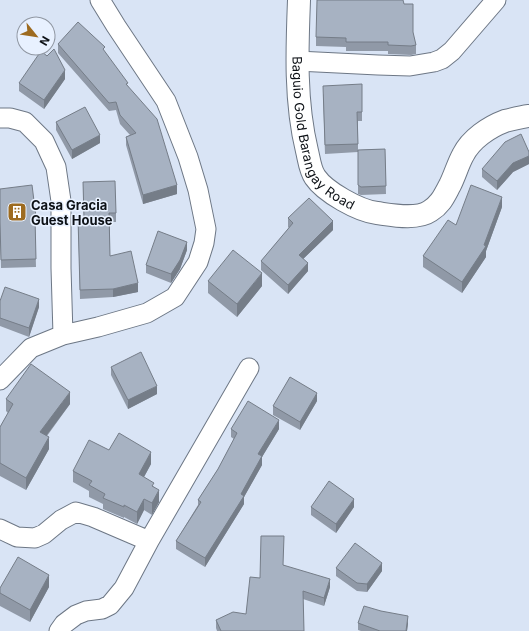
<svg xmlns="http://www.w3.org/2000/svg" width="529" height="631" font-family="Inter,sans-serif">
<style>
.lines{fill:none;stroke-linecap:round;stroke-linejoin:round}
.minor-casing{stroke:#6d7785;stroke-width:21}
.tertiary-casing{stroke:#6d7785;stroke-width:24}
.minor{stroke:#fff;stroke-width:19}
.tertiary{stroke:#fff;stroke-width:22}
.wall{fill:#9099a7}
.shaded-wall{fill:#757d88}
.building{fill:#a7b2c2;stroke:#757d88}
.labels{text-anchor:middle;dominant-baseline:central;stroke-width:3;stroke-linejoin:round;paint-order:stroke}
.street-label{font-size:13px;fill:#0d1116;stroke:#e8f1ff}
.poi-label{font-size:13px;font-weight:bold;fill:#0d1116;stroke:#e8f1ff;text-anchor:start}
</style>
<rect width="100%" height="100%" fill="#d9e4f5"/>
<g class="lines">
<defs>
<path id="minor" d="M297,61L378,65L410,66L434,62L442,59L452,51L496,0
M0,118H10L25,122L44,141L56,167L61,201V268L63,335
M0,380L31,348L63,335L98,327L147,313L175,297L198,262L204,243L206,229L198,190L188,157L166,101L116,26L100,0
M0,529L17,537L35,538L44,534L61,520L76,512L93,517L149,541
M59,631L64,624L76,615L86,611L102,609L110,605L124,588L149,541L249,368"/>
<g id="tertiary">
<path id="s1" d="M299,0C297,50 295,102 307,151C309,159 310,170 315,177C325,192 359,211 377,213C392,215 417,220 430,211C441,204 444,196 450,185C455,175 458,164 463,155C471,139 489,127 505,121C513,119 521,117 529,116"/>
</g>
</defs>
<!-- minor casing -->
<use href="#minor" class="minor-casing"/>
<!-- tertiary casing -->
<use href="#tertiary" class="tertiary-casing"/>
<!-- minor -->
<use href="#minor" class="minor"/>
<!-- tertiary -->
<use href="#tertiary" class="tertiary"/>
</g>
<!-- wall -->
<path class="wall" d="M404,4L416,45V54L411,55L388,54V51H346V47L316,46V37Z
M58,44L105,52L128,86L177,194L143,204L126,145V137L130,135L120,124L116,110L109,111L58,53Z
M65,79L44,109L19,91V83Z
M323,94L362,112V121H358V150L385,149L386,194L361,195L358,194V152L325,154Z
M56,122L100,143L72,159L56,130Z
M529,152V164L513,172L497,190L482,177V169Z
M83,182L116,213V222H110V256L138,292L113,297L80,299L78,218H84Z
M0,189L36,217V226H35L36,267L1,268L0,231Z
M502,207L486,251V257L462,293L423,267V256L456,225Z
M288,218L333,230L303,259L308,271L288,294L261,270V261L289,228L288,227Z
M187,250L180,269L171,283L146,273V265Z
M208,281L262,286L237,317L208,293Z
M0,301L39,307L29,337L0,326Z
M111,367L157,394L128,409L111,375Z
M6,399L70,404L47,436L49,449L26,490L0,476V427L8,413L6,411Z
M317,401L300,430L273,415V406Z
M231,429H279L262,457V465L244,497V504L205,567L176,549V541L198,505V500L218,469L234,439L231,437Z
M109,450L151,464L144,477L154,487L159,502L152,515L144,510L137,524L124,517V518L103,509V504L89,497V491L73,482V471Z
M311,507H354L336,533L311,515Z
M283,565L330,587L324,606L303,599L304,631H217L216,628V620L246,614L260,578Z
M336,568L382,571L367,592L357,591L336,576Z
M49,587L30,622L0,606V588Z
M381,611L408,623L407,631H361L358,630V623Z"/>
<!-- shaded-wall -->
<path class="shaded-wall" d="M65,70V79L44,109V100Z
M100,135V143L72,159V150Z
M529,156V164L513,172L497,190V181L513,163Z
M177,185V194L143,204V195Z
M502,197V207L486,251V257L462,293V282L484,245Z
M333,221V230L299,263V255Z
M187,242V250L180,269L171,283V274Z
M308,263V271L288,294V285Z
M262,273V286L237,317V304Z
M138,283V292L113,297V289Z
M39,299V307L29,337V328Z
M157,386V394L128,409V400Z
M70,392V404L40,444V432Z
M317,393V401L300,430V422Z
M279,420V429L262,457V465L244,497V504L205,567V558L241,494L258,454Z
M49,437V449L26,490V478Z
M151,452V464L139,486V474Z
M159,490V502L152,515V503Z
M144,499V510L137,524V512Z
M354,499V507L336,533V524Z
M382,563V571L367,592V584Z
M49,575V587L30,622V610Z
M330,579V587L324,606V598Z
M408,616V623L407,631H406Z"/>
<!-- building -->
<path class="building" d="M317,0H403L404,4H413V32L416,45L411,46L388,45V42H346V38L316,37Z
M78,22L105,47L103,49L128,83L126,84L157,119L177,185L143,195L126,137L136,133L120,115L116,102L109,103L58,44Z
M54,49L65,70L44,100L19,83L41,51L47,56Z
M362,84V112H357L358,144L325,145L323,86Z
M85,107L100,135L72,150L56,122Z
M521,134L529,152V156L513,163L497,181L482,169L505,142Z
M385,149L386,186L361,187L358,185V150Z
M115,181L116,213H109L110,256L131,251L138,283L113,289L80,290L78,218H84L83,182Z
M32,185L36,217H35L36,259L1,260L0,222V189Z
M471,185L502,197L484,245L486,246L462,282L423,256L448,220L456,225Z
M309,198L333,221L299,255L308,263L288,285L261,261L293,223L288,218Z
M158,231L187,242L180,260L171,274L146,265Z
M233,250L262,273L237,304L208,281Z
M5,287L39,299L29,328L0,318V301Z
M141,352L157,386L128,400L111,367Z
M31,364L70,392L40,432L49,437L26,478L0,463V427L13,404L6,399Z
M290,377L317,393L300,422L273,406Z
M248,401L279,420L258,454L262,456L241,494L244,496L205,558L176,541L201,502L198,500L218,469L237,433L231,429Z
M119,433L151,452L139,474L154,483L152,486L159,490L152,503L144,499L137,512L124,505V507L103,498L105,494L89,485L92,481L73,471L89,440L109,450Z
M329,481L354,499L336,524L311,507Z
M261,536H284L283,565L330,579L324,598L303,591L304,631H221L216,620L233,612L246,614L250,577L260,578Z
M355,543L382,563L367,584L357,583L336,568Z
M18,557L49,575L30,610L0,593V588Z
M364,606L381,611L408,616L406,631H380L358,623Z"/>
<!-- icons -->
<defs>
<symbol id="building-square" viewBox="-11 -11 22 22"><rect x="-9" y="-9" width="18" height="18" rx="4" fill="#9d6b20" stroke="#e8f1ff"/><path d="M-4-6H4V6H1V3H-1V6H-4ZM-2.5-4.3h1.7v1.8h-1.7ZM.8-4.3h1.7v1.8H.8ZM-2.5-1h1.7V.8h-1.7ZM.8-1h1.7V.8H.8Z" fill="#fff"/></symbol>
</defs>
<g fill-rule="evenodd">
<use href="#building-square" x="6" y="201" width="22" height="22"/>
</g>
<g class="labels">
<!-- street labels -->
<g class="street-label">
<text stroke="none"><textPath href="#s1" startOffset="142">Baguio Gold Barangay Road</textPath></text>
</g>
<!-- poi labels -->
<g class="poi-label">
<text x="31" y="205">Casa Gracia<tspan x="31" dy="15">Guest House</tspan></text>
</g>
</g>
<!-- north arrow -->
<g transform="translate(36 36) rotate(120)"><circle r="19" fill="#e8f1ff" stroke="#9097a2"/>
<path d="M0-3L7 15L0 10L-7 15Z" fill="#9d6b20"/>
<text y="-6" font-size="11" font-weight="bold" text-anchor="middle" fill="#0d1116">N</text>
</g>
</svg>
